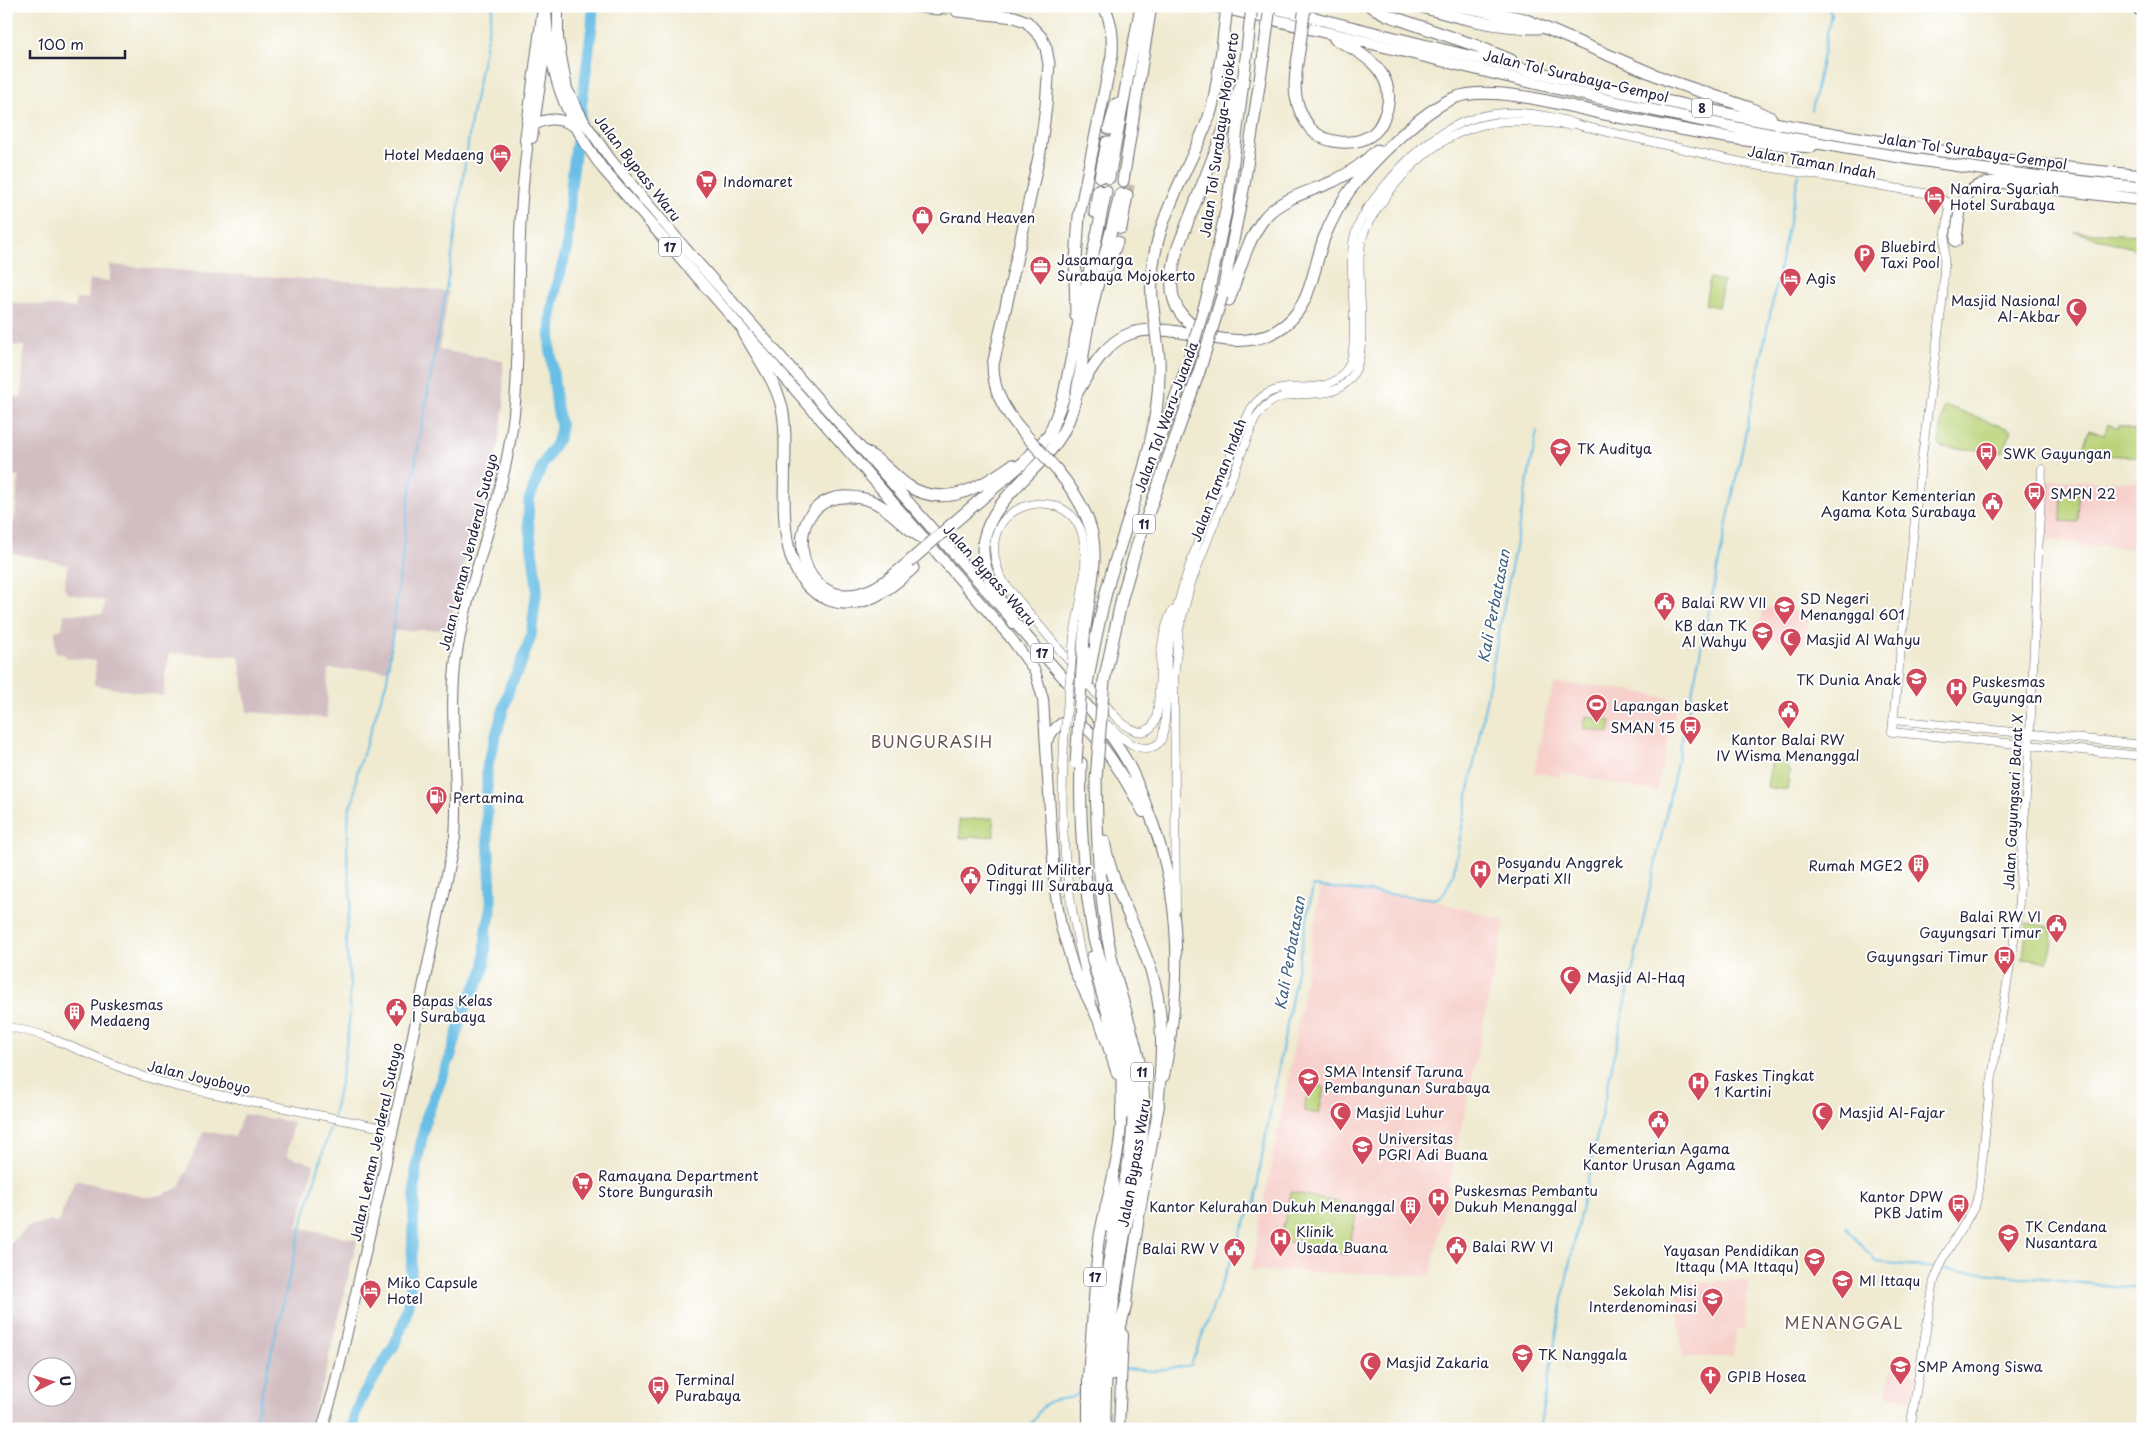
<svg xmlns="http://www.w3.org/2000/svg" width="2149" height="1435" font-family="'Playpen Sans',sans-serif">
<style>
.built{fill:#f7d0cb}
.industrial{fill:#d2bec2;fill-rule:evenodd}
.green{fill:#bad378;stroke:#6e7a5a}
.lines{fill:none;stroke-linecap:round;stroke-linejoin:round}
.stream{stroke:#69bee5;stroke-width:2}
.river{stroke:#69bee5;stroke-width:11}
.motorway-tunnel{stroke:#c6c2b2;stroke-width:11;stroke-dasharray:11 5.5;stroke-linecap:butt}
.tertiary-casing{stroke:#6a686f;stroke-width:9}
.secondary-casing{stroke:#6a686f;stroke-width:11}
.trunk-casing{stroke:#6a686f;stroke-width:12}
.motorway-casing{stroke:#6a686f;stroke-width:13}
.tertiary{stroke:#fff;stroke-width:8}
.secondary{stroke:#fff;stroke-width:9}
.trunk{stroke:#fff;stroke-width:10}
.motorway{stroke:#fff;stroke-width:11}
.rail-casing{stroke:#22223b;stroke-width:4}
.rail{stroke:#fff;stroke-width:2;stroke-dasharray:5.5;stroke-linecap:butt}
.tertiary-bridge-casing{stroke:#6a686f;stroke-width:9;stroke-linecap:butt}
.motorway-bridge-casing{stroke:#6a686f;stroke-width:13;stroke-linecap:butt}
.tertiary-bridge{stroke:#fff;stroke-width:8}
.motorway-bridge{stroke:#fff;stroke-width:11}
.labels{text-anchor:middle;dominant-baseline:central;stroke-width:4;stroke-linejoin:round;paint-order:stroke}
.shield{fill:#fff;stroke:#646476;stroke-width:1}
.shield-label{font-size:12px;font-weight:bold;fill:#22223b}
.street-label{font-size:14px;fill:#22223b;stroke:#fff}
.poi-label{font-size:14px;fill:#22223b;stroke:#fff;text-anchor:start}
.water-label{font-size:15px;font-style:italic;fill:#3e607f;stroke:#fff}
.quarter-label{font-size:16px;letter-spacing:1px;fill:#685450;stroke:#fff}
</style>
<rect width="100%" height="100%" fill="#fff"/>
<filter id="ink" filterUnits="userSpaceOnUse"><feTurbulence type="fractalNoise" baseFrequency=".02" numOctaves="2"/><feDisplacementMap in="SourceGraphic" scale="10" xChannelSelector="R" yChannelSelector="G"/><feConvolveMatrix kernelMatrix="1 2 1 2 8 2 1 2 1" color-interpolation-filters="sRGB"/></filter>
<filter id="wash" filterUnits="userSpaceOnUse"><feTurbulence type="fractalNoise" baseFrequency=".0096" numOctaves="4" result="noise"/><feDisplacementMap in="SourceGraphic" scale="20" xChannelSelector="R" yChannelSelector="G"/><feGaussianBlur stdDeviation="1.12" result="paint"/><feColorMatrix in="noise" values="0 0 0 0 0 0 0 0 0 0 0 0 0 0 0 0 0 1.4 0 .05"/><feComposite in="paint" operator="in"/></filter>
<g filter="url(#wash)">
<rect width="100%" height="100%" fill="#efead0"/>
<!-- built -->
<path class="built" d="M2050,480L2143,482V550L2099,545L2097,547L2079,546L2078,543L2047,540Z
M1764,607L1810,612L1805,645L1758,637Z
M1556,684L1587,685L1639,692L1678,700L1656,792L1560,772L1558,777L1534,772L1545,716L1553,688Z
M1321,886L1428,899L1505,920L1430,1276L1251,1270L1292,1059Z
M1743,1280L1748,1282L1745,1330H1736L1733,1357H1682L1676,1284Z
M1892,1369L1916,1374L1911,1400L1886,1395Z"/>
<!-- industrial -->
<path class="industrial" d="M110,265L254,276L379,283L449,292L439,350L503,361L504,406L497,452L490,485L468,546L449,629L394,631L388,670L328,669L327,718L247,712L239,656L169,653L163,696L94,685L96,661L66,658V655L55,652V631L62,629L64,614H103L105,601L67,593L64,586L68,565L8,552L11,535L6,534V522L14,523L19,477L6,476L8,415L6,414V396L21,397L24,354V346L6,345V302L75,308L76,299L87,300L89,280L110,281Z
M243,1114L293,1122L287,1155L314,1165L297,1227L357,1240L323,1383L307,1429H6V1248L28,1226L50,1221L58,1223L75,1180L148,1197L162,1195L179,1187L204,1131L235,1137ZM38,1368H68V1398H38Z"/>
<!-- green -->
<path class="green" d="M2075,232L2143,235V251Z
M1710,278L1723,281L1718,307L1705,304Z
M1944,405L2012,430L2003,452L1941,447L1939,443Z
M2108,424L2118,428L2119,425L2143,433V457L2081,454L2089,430L2104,435Z
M2062,491L2079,492L2078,522L2061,521Z
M1586,716L1611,721L1609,733L1583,728Z
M1772,759L1788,762L1787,769L1790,770L1787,790L1767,787Z
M993,818L994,836L960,838L959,820Z
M2027,923L2051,927C2054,940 2053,949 2047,961L2023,959Z
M1309,1084L1324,1087L1319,1114L1304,1111Z
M1291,1192L1358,1207L1347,1255L1280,1240Z"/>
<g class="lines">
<!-- stream -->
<path class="stream" d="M1812,110L1831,14L1829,6
M1800,170L1803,155
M333,1117L343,1069L349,1023L350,985L346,940L347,923L351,903L347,851L349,809L354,798L357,773L387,680L409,499L453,249L471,121L493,6
M1846,1227L1876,1262L1936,1268
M1941,1269L2143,1289
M1125,1369L1153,1371L1191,1365L1245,1222L1255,1203L1262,1156L1313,886L1436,899L1445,892L1453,875L1537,431
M253,1429L302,1224L332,1121
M1028,1429C1034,1420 1041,1405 1051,1401C1063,1397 1072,1401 1081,1391L1082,1385L1084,1384
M1539,1429L1569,1266L1689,707L1799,174"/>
<!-- river -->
<path class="river" d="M353,1429L354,1417L361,1399L394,1346L405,1318L410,1295L416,1168L426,1118L451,1055L465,1006L480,979L485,966L486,929L491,913V889L487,824V767L510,686L522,661L531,636L537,587L528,519L529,500L542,466L559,438L561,426L557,408L550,346L551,316L555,293L567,247L571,186L592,26L593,6"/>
</g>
</g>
<g filter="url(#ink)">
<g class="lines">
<!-- motorway-tunnel -->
<path class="motorway-tunnel" d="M938,9L957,11
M1127,195L1130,182"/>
<defs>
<path id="tertiary" d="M1074,636C1079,605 1090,568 1083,537C1067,474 960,506 1005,584L1114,715C1126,728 1146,743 1156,719C1163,683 1155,645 1172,611
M1893,720L2143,745
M1104,722C1117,733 1140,759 1159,743C1168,736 1166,673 1167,658C1174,603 1193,555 1212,505C1224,473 1236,440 1251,409C1277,368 1324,407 1348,367C1361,345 1348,273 1353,243C1357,219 1373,200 1388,182C1443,115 1500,97 1582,126L1749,164L1936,195L1947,202L1949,212L1945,240L1943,296L1921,464L1892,732L2143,756
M1064,741C1063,774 1061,807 1064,840C1067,894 1078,946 1091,998
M1176,909L1174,679L1179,629L1191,583L1254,421C1281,371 1332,416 1355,371C1368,347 1357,281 1360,251C1362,227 1376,210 1390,191C1420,152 1459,123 1510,121C1530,120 1550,124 1570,125
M6,1026L43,1035L139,1075L175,1086L393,1130
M1910,1429L1934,1281L1944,1257L1975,1206L1979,1191L1989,1096L2018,915L2030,734L2042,469"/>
<path id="secondary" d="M1366,210L1373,214
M1219,487L1227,490"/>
<path id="trunk" d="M546,6C548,73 564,116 603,169L1010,637L1035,671L1043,699L1055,890L1061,927L1075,972L1102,1028L1117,1074
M558,6V39L567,89L585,123L611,160L685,248L1075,691C1093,712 1111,734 1125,758C1135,774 1141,792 1148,810C1183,898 1182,984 1164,1076
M534,125C548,117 562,118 575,127
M532,138L546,44
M1046,742C1052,732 1058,721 1071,721C1094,721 1132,792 1143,812
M1125,1310L1140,1210L1159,1105
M322,1429L334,1389L386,1162L455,837C460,775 447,713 457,652C469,578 500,509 511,435C517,400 517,365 518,329C519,269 519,208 527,148L525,140L542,15
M1088,1429V1377L1098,1245C1105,1198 1123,1155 1121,1108
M1119,1429L1123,1335"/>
<path id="motorway" d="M914,6L938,9
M1214,6C1245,12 1276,20 1307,28C1406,51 1504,77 1603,99C1781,140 1961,171 2143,188
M1267,6C1426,46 1586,86 1748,118C1878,143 2010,163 2143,176
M1370,6L1387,15L1477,46L1511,60
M1419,6C1459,18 1498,28 1539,28
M1461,6L1524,19L1667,80L1750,108L1771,118
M957,11L1015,17L1027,22L1041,37L1046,48L1049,64L1046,106L1040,152L993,365C993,393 1006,413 1024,433
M1300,44C1298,60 1293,80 1296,97C1298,108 1303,119 1310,128C1325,145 1357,147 1374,133C1381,127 1384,118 1387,109C1396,73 1364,53 1335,39
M1109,129L1116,104
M1100,177L1107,142
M1109,178L1141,6
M1123,181L1151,6
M1095,212L1098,190
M1121,228L1127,195
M1956,241C1959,211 1961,181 1999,182L2143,200
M1108,266L1117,242
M1208,294L1228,201L1247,50
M1222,296L1244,185L1264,53
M1152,298C1147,230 1186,178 1209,117C1216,98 1217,77 1221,57
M1229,300C1239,272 1247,239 1266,216C1282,198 1312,191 1334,181C1350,173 1364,163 1377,150
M1076,316L1075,276L1079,216L1112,55C1113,37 1112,23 1104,6
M744,333C757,357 776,381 782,408C794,463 761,573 829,600C862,612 890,589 913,568
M1205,333C1167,314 1167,284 1178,247L1242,83
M1075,397C1115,322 1134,323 1214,338C1236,342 1256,342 1276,331C1311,312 1312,272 1324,238C1331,221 1339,205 1350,190C1371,162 1422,111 1454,98C1493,83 1573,108 1614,116C1679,129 1745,143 1811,147
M865,452C882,460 892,474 907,485C944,510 981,487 1012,465
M1056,469C1111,535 1093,560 1084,637
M1148,472L1186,369
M951,525L1023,463L1049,435L1063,399L1106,191
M909,562C897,572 886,583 872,589C788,626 773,477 865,499C889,505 903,528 924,539
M1014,623C1000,598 978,569 984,539C995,492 1047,468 1066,426C1080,396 1081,359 1088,326C1097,282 1110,238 1120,194
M1093,652C1098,627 1103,602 1110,578C1131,507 1162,434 1159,359
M1104,681L1122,598L1138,542L1199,372
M1081,763C1079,822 1084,881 1094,939C1110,995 1132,1050 1133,1108C1134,1154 1120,1199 1112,1243C1101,1305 1095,1366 1097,1429
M1096,779C1097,838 1099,898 1111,956C1122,1009 1143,1051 1144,1107C1144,1151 1132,1194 1124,1237C1112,1301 1104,1364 1105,1429
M1104,841C1112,887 1137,927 1151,971C1166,1017 1162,1064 1157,1112
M1092,957L1119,1054L1122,1079V1116
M1109,1227L1113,1180
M1113,1375L1119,1332L1126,1304"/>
</defs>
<!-- tertiary casing -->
<use href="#tertiary" class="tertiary-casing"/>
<!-- secondary casing -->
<use href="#secondary" class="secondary-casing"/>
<!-- trunk casing -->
<use href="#trunk" class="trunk-casing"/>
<!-- motorway casing -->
<use href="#motorway" class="motorway-casing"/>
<!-- tertiary -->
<use href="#tertiary" class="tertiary"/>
<!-- secondary -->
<use href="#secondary" class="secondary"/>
<!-- trunk -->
<use href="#trunk" class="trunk"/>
<!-- motorway -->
<use href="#motorway" class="motorway"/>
<defs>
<path id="rail" d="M2126,6L2143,17"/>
</defs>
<!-- rail casing -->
<use href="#rail" class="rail-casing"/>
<!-- rail -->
<use href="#rail" class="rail"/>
<defs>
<path id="tertiary-bridge" d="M1064,741L1074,636"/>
<path id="motorway-bridge" d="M1300,44L1305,6
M1247,50L1252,6
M1264,53L1270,6
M1221,57L1227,6
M1152,298L1159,359
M1186,369L1208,294
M1199,372L1222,296
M1024,433L1056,469
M909,562L951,525
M1087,684L1093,652
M1076,763L1084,637
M1096,779L1104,681"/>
</defs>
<!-- tertiary-bridge casing -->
<use href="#tertiary-bridge" class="tertiary-bridge-casing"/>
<!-- motorway-bridge casing -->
<use href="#motorway-bridge" class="motorway-bridge-casing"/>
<!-- tertiary-bridge -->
<use href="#tertiary-bridge" class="tertiary-bridge"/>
<!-- motorway-bridge -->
<use href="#motorway-bridge" class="motorway-bridge"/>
</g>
</g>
<!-- icons -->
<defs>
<symbol id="hotel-pin" viewBox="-11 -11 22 30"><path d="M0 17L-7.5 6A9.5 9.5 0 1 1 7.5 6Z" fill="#d1495b" stroke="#fff"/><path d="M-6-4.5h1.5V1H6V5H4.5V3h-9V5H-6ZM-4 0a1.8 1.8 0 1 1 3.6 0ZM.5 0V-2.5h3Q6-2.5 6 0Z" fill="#fff"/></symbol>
<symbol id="supermarket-pin" viewBox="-11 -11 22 30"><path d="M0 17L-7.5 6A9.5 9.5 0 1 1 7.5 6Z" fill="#d1495b" stroke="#fff"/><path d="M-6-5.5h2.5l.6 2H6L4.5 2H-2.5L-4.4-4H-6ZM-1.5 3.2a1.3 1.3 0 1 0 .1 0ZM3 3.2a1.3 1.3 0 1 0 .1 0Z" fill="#fff"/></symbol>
<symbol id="shop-pin" viewBox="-11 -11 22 30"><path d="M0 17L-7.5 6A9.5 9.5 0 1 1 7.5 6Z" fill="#d1495b" stroke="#fff"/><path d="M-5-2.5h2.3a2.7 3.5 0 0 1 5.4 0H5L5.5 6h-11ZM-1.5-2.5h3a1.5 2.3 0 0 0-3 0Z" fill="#fff"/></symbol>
<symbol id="parking-pin" viewBox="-11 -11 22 30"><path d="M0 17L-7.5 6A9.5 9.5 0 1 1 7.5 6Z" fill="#d1495b" stroke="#fff"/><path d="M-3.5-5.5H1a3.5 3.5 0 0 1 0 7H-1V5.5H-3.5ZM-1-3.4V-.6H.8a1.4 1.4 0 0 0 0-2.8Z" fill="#fff"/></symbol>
<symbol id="office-pin" viewBox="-11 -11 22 30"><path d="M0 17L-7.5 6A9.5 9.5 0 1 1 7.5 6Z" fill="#d1495b" stroke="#fff"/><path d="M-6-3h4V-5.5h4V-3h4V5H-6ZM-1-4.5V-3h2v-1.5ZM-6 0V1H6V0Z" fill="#fff"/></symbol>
<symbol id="mosque-pin" viewBox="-11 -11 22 30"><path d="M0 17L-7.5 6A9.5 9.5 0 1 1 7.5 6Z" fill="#d1495b" stroke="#fff"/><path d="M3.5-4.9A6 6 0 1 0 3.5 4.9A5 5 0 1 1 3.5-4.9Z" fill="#fff"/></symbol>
<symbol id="school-pin" viewBox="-11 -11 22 30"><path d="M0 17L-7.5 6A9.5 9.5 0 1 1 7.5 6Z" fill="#d1495b" stroke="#fff"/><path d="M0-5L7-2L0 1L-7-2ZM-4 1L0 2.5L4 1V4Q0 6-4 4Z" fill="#fff"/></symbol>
<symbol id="bus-pin" viewBox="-11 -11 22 30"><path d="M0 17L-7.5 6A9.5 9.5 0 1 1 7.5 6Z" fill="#d1495b" stroke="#fff"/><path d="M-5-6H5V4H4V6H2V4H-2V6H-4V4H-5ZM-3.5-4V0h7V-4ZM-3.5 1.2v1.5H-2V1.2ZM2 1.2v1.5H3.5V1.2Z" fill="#fff"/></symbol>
<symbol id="civic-pin" viewBox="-11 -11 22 30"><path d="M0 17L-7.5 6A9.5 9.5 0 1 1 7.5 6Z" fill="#d1495b" stroke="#fff"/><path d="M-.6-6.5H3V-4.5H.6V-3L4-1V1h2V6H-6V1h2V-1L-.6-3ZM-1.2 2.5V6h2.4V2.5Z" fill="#fff"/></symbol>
<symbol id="hospital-pin" viewBox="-11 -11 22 30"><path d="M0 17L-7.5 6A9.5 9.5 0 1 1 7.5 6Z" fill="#d1495b" stroke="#fff"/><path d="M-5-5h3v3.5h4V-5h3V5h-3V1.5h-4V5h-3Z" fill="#fff"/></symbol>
<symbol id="stadium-pin" viewBox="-11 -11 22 30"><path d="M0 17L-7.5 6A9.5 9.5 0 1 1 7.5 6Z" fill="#d1495b" stroke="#fff"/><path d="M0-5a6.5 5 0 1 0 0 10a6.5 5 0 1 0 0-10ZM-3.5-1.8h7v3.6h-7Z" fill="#fff"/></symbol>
<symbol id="fuel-pin" viewBox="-11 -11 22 30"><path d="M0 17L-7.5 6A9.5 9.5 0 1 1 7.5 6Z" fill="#d1495b" stroke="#fff"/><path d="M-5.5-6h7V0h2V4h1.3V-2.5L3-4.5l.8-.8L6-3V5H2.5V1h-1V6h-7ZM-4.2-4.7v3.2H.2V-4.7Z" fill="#fff"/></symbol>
<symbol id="building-pin" viewBox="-11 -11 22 30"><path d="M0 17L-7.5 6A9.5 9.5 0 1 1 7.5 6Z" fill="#d1495b" stroke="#fff"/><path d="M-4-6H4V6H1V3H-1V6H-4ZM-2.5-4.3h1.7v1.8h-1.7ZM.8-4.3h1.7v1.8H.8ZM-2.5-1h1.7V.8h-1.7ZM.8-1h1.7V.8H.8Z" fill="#fff"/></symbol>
<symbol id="university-pin" viewBox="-11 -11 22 30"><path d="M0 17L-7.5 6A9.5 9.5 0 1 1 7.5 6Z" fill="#d1495b" stroke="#fff"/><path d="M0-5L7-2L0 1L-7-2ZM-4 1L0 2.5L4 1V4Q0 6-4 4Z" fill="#fff"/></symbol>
<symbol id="church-pin" viewBox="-11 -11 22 30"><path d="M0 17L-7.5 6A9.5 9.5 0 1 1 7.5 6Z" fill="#d1495b" stroke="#fff"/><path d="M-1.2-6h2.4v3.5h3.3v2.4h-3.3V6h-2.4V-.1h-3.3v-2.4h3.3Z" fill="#fff"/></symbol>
</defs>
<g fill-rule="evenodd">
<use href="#hotel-pin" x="488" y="142" width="25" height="34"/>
<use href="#supermarket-pin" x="694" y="168" width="25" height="34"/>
<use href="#hotel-pin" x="1922" y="184" width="25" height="34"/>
<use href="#shop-pin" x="910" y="204" width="25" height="34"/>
<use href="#parking-pin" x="1852" y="242" width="25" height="34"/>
<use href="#office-pin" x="1028" y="254" width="25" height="34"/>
<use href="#hotel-pin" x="1778" y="266" width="25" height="34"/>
<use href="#mosque-pin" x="2064" y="296" width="25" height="34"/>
<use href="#school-pin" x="1548" y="436" width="25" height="34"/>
<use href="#bus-pin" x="1974" y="440" width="25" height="34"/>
<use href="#bus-pin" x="2022" y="480" width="25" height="34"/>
<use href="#civic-pin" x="1980" y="490" width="25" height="34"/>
<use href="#civic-pin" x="1652" y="590" width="25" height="34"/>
<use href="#school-pin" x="1772" y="594" width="25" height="34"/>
<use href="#school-pin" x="1750" y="620" width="25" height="34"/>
<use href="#mosque-pin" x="1778" y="626" width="25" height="34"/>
<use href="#school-pin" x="1904" y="666" width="25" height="34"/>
<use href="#hospital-pin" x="1944" y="676" width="25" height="34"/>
<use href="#stadium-pin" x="1584" y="692" width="25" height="34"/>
<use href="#civic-pin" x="1776" y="698" width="25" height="34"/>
<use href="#bus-pin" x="1678" y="714" width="25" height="34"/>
<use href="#fuel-pin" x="424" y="784" width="25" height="34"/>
<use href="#building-pin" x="1906" y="852" width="25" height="34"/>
<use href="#hospital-pin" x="1468" y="858" width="25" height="34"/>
<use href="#civic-pin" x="958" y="864" width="25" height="34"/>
<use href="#civic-pin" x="2044" y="912" width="25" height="34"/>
<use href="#bus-pin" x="1992" y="944" width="25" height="34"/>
<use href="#mosque-pin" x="1558" y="964" width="25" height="34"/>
<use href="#civic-pin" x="384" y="996" width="25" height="34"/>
<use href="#building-pin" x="62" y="1000" width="25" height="34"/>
<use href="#school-pin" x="1296" y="1066" width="25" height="34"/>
<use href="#hospital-pin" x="1686" y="1070" width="25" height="34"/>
<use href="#mosque-pin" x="1328" y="1100" width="25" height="34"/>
<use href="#mosque-pin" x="1810" y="1100" width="25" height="34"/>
<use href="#civic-pin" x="1646" y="1108" width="25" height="34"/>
<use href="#university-pin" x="1350" y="1134" width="25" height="34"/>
<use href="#supermarket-pin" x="570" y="1170" width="25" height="34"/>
<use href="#hospital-pin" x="1426" y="1186" width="25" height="34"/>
<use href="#bus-pin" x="1946" y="1192" width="25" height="34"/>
<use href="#building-pin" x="1398" y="1194" width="25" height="34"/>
<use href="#school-pin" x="1996" y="1222" width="25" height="34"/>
<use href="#hospital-pin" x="1268" y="1226" width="25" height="34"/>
<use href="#civic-pin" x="1444" y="1234" width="25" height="34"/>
<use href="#civic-pin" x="1222" y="1236" width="25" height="34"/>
<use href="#school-pin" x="1802" y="1246" width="25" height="34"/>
<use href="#school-pin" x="1830" y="1268" width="25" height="34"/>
<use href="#hotel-pin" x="358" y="1278" width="25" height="34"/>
<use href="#university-pin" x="1700" y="1286" width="25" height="34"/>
<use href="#school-pin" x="1510" y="1342" width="25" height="34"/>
<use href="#mosque-pin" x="1358" y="1350" width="25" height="34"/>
<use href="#school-pin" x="1888" y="1354" width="25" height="34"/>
<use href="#church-pin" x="1698" y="1364" width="25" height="34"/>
<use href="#bus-pin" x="646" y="1374" width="25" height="34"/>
</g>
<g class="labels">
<!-- shield labels -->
<g class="shield">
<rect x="1692" y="98.5" width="20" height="19" rx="4"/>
<rect x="659" y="237.5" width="22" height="19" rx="4"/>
<rect x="1133" y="514.5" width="22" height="19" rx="4"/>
<rect x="1031" y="643.5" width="22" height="19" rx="4"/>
<rect x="1131" y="1062.5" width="22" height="19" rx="4"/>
<rect x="1084" y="1267.5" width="22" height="19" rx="4"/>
</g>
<g class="shield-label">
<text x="1702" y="108">8</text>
<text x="670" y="247">17</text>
<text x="1144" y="524">11</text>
<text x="1042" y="653">17</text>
<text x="1142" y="1072">11</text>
<text x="1095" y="1277">17</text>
</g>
<!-- street labels -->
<g class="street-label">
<text transform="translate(1576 76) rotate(13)">Jalan Tol Surabaya–Gempol</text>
<text transform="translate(1219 135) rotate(-82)">Jalan Tol Surabaya–Mojokerto</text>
<text transform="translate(1973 151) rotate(8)">Jalan Tol Surabaya–Gempol</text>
<text transform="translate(1812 162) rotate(10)">Jalan Taman Indah</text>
<text transform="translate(638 168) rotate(52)">Jalan Bypass Waru</text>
<text transform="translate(1166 417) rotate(-70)">Jalan Tol Waru–Juanda</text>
<text transform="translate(1218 480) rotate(-69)">Jalan Taman Indah</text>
<text transform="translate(468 552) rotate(-76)">Jalan Letnan Jenderal Sutoyo</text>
<text transform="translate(990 575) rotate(48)">Jalan Bypass Waru</text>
<text transform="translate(2013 802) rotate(-87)">Jalan Gayungsari Barat X</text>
<text transform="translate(199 1077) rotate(13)">Jalan Joyoboyo</text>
<text transform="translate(376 1142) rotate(-78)">Jalan Letnan Jenderal Sutoyo</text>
<text transform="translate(1134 1163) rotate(-80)">Jalan Bypass Waru</text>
</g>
<!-- poi labels -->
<g class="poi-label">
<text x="484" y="154" text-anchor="end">Hotel Medaeng</text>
<text x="723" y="181">Indomaret</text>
<text x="1950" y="188">Namira Syariah<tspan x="1950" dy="16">Hotel Surabaya</tspan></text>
<text x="939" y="217">Grand Heaven</text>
<text x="1880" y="246">Bluebird<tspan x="1880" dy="16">Taxi Pool</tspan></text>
<text x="1057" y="259">Jasamarga<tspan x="1057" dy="16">Surabaya Mojokerto</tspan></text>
<text x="1806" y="278">Agis</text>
<text x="2060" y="300" text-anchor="end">Masjid Nasional<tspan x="2060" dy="16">Al-Akbar</tspan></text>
<text x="1577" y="448">TK Auditya</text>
<text x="2003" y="453">SWK Gayungan</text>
<text x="2050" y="493">SMPN 22</text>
<text x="1976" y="495" text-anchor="end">Kantor Kementerian<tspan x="1976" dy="16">Agama Kota Surabaya</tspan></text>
<text x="1800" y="598">SD Negeri<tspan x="1800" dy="16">Menanggal 601</tspan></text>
<text x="1681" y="602">Balai RW VII</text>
<text x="1747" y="625" text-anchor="end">KB dan TK<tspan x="1747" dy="16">Al Wahyu</tspan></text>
<text x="1806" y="639">Masjid Al Wahyu</text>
<text x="1901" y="679" text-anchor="end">TK Dunia Anak</text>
<text x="1972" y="681">Puskesmas<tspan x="1972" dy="16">Gayungan</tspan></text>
<text x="1613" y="705">Lapangan basket</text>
<text x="1675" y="727" text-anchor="end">SMAN 15</text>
<text x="1788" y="739" text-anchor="middle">Kantor Balai RW<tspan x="1788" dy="16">IV Wisma Menanggal</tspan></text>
<text x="453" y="797">Pertamina</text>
<text x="1497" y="862">Posyandu Anggrek<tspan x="1497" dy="16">Merpati XII</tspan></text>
<text x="1903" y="865" text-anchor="end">Rumah MGE2</text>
<text x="986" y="869">Oditurat Militer<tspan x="986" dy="16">Tinggi III Surabaya</tspan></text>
<text x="2041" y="916" text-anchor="end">Balai RW VI<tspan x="2041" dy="16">Gayungsari Timur</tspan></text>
<text x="1988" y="956" text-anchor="end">Gayungsari Timur</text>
<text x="1587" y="977">Masjid Al-Haq</text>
<text x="412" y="1000">Bapas Kelas<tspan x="412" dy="16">I Surabaya</tspan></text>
<text x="90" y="1004">Puskesmas<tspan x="90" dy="16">Medaeng</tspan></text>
<text x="1324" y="1071">SMA Intensif Taruna<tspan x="1324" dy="16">Pembangunan Surabaya</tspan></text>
<text x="1714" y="1075">Faskes Tingkat<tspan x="1714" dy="16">1 Kartini</tspan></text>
<text x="1356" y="1112">Masjid Luhur</text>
<text x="1839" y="1112">Masjid Al-Fajar</text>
<text x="1378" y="1138">Universitas<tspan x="1378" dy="16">PGRI Adi Buana</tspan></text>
<text x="1659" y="1148" text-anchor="middle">Kementerian Agama<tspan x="1659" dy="16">Kantor Urusan Agama</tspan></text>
<text x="598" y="1175">Ramayana Department<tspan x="598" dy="16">Store Bungurasih</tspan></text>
<text x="1454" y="1190">Puskesmas Pembantu<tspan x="1454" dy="16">Dukuh Menanggal</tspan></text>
<text x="1943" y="1196" text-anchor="end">Kantor DPW<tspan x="1943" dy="16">PKB Jatim</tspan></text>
<text x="1395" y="1206" text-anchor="end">Kantor Kelurahan Dukuh Menanggal</text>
<text x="2025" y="1226">TK Cendana<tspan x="2025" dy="16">Nusantara</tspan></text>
<text x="1296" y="1231">Klinik<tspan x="1296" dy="16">Usada Buana</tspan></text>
<text x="1472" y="1246">Balai RW VI</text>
<text x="1219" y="1248" text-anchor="end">Balai RW V</text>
<text x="1799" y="1250" text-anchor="end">Yayasan Pendidikan<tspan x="1799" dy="16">Ittaqu (MA Ittaqu)</tspan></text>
<text x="1859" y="1280">MI Ittaqu</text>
<text x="387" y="1282">Miko Capsule<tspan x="387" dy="16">Hotel</tspan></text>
<text x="1697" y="1290" text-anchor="end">Sekolah Misi<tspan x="1697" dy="16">Interdenominasi</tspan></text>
<text x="1538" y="1354">TK Nanggala</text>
<text x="1386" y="1362">Masjid Zakaria</text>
<text x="1917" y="1366">SMP Among Siswa</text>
<text x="1727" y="1376">GPIB Hosea</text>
<text x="675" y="1379">Terminal<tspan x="675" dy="16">Purabaya</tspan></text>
</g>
<!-- water labels -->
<g class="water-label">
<text transform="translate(1493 606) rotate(-79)">Kali Perbatasan</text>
<text transform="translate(1289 953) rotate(-80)">Kali Perbatasan</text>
</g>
<!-- quarter labels -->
<g class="quarter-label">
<text x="932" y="741">BUNGURASIH</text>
<text x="1844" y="1322">MENANGGAL</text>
</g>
</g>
<!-- margin -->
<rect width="2149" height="1435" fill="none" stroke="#fff" stroke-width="25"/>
<!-- north arrow -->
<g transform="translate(52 1382) rotate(85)"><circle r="24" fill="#ffffff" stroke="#a7a7b1"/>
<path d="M0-4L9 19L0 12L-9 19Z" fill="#d1495b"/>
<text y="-8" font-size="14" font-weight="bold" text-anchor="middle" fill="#22223b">U</text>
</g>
<!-- scale -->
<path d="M30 50v8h95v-8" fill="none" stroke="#22223b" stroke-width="2.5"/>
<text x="38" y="50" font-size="15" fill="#22223b" stroke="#ffffff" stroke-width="4" paint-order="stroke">100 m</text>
</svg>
